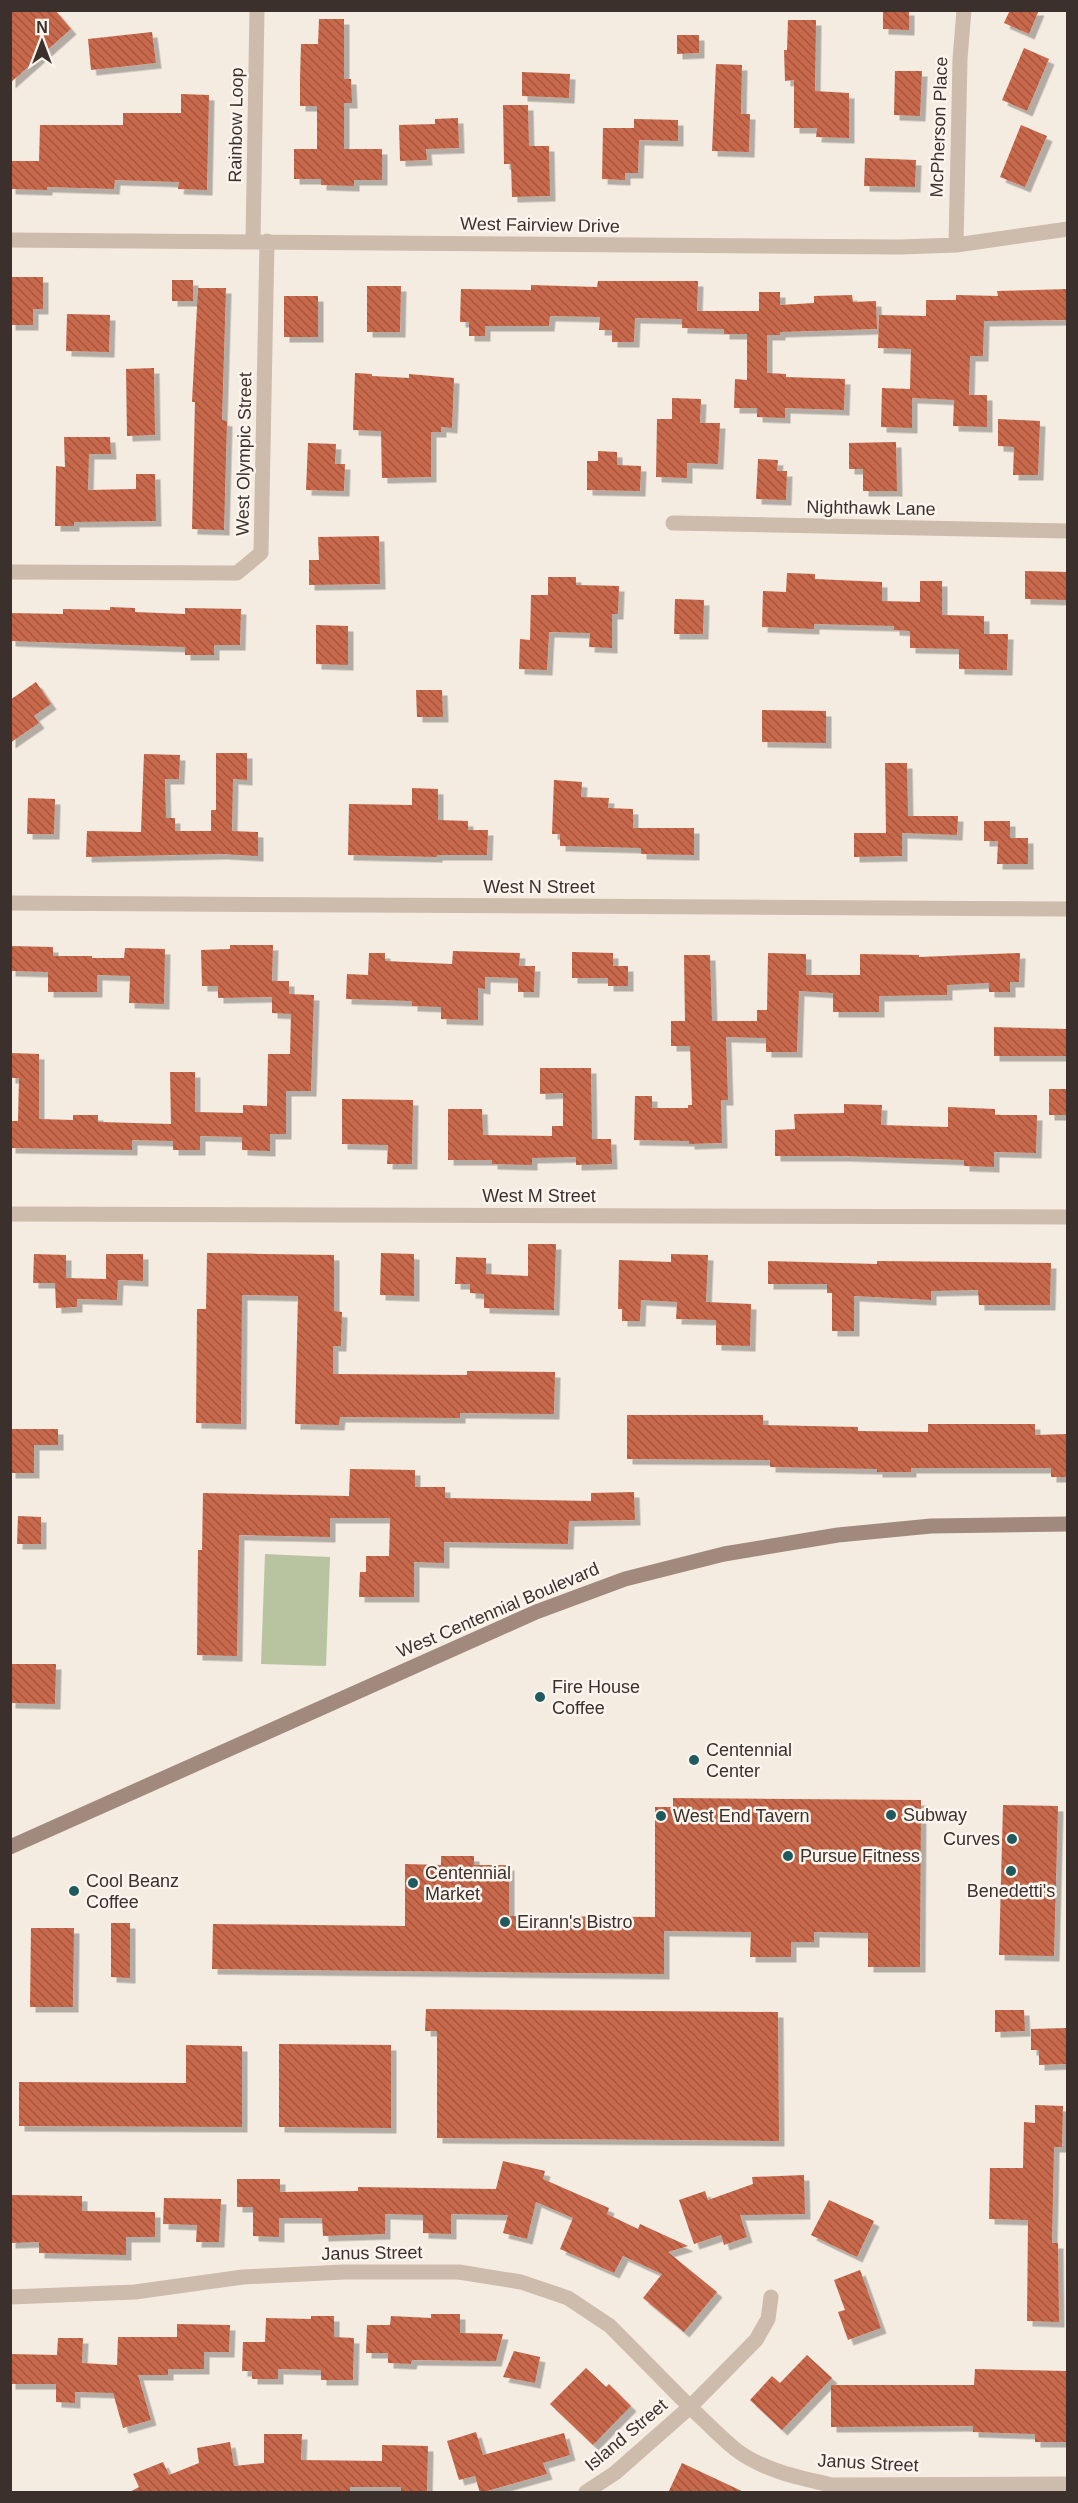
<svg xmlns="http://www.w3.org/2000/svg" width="1078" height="2503" font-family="Helvetica,sans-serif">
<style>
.park{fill:#b8c4a0}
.building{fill:url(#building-back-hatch);filter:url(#shadow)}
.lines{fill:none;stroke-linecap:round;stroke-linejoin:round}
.street{stroke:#cdbbac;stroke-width:15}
.secondary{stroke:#a18a7d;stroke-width:15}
.poi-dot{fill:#1f5a5e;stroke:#fbf5ee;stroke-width:2}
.labels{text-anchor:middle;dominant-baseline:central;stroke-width:5;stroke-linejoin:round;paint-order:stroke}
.street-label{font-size:18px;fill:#3b302b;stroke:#fbf5ee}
.poi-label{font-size:18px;fill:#3b302b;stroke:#fbf5ee;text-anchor:start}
</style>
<defs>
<pattern id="building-back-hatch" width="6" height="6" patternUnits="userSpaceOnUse" patternTransform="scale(1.5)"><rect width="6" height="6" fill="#c8694b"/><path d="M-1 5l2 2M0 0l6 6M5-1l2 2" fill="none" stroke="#a4573f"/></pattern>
<filter id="shadow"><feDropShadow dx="5.5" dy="5.5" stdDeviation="0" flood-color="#0004"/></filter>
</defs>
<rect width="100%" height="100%" fill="#f4ebe1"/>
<!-- park -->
<path class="park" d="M265,1554L330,1557L326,1666L261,1664Z"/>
<!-- building -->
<path class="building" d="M10,10H55L71,29L10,83Z
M883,10H909V30L883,29Z
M1010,10H1039L1029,34L1004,23Z
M319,19H344V79H351L352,103H344V149H382V180H354V186L321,185V179H294V149H317V106H300V80L301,44H318Z
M788,20H816L815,91L849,93V138L816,137L817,128H794V80L785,81L784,50H787Z
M152,32L156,63L91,70L88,39Z
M677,35H699V53L677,54Z
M1024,48L1049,59L1027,111L1002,100Z
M716,64L742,65L741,114H750L749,152L712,151Z
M895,71H922L920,116L894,115Z
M522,72L570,74L569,98L522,96Z
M181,94L209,95L207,190L178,189L179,182L115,180L114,189L47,187V190L10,189V161H39L40,125H123V113H181Z
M503,105H528L529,146H549L550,196L512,197L511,164H504Z
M458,118L459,148L426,149L427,160L400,161L399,125L435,124V119Z
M634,119L678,120V141L639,140L638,173H625V180L602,179L603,128H634Z
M1021,125L1047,136L1025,187L1000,177Z
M865,158L916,160L915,187L864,186Z
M10,277H43V309H33V325H10Z
M172,280H193V301H172Z
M598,281H698L697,311H759V292H780V305L814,303V296L852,295L853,302L876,301L877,329L780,332V335H767V373L786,374V377L845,379L844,410L785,408V418L757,417V408H734L735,379L747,380V334H724V329L682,328V319L635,318L634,342H612V330H599L600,317L550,316L549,326H485V336H469V322H460L461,289L531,290V285L597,287Z
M367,286H401L400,332H367Z
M198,288H226L222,420L227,421L224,530L192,529L195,402H192Z
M1068,289V320L984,321L983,356H970L969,395H987V427L953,426L954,400L912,398V428L881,427L882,388L910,389L911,349L878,348L879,315L926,316V300H956V295L998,296L997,291Z
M284,296H318V337H284Z
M67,314L110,315L109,352L66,351Z
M154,368L155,435L127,436L126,369Z
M355,373L372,374V376L409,378V374L454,378L452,428L441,427V432H431V477L382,478L381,431L353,430Z
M672,398L701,399L700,423H720L718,464L687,463V478L656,477L657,419H672Z
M998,419L1040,421L1038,475H1013L1014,447L998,446Z
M64,437H110L111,454H89L88,490L136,489V474H155L156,521L74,522V526H55L56,466L65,467Z
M896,442L897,491H863V469H849V443Z
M308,443L336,444L335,464H345L344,491L306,490Z
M598,451L617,452V465L641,466L640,491L587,490V461H598Z
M758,459L778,460L777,471H787L786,500L756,499Z
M379,536L380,584L309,585V560H319L318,537Z
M1025,571L1068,572V600L1025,599Z
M787,573L815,574V579L882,582V601L920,602V581H942V615L984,616V634H1008L1007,670L959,669V649L910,648V631L894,630V626L814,624V629L762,627L763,591L786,592Z
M548,577H576V585L619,586L618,614H612V648L589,647L590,633L549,632L547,670L519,669L520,639L530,640L531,595H548Z
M675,599L704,600L703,634H674Z
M110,607L135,608V612L185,614V608L241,609L240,645H214V655H185V647L10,641V613L63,614V609L110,610Z
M316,625L348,626V665L316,664Z
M36,682L51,704L34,716L39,723L10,743V700Z
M416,690H442L443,717H417Z
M762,710L826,711V743L762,742Z
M216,753H247V780L233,779L232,831L258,832V856L222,854L86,857L87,831L141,832L144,754L180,755L179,779H165L166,818H175V831H211V810H216Z
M885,763H907L908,816H958L957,835L902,833V856L854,857V833H886Z
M554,780L582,782L581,797L609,798L608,808L633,809V828H694V855L641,854V848L560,846V834H552Z
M412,788L438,789V820L468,821V830H488L487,855H437V857L348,855L349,804L412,805Z
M28,798L55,799L54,834H27Z
M984,821H1010V838H1028V864H997L998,841H984Z
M230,945H273L272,981H289V994L314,995L311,1091H286V1134H270V1151L242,1150V1137L200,1136V1150H173V1141L132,1140V1150L10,1148V1121H18L19,1078H10V1053L39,1054V1119L73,1120V1115H98V1122L171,1124L170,1072H195V1112L243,1113V1105L267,1106L268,1054H290L291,1014L272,1013V997L218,998V986H202L201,950L230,949Z
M10,946L53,947V956H92V958H124L125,948L165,949L164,1004L129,1003L130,976L97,975V992H48V972L10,971Z
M453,951L520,953L519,966H535L534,992H518V978L485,977V989L478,988V1020L441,1019V1007L412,1006V1001L346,999L347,974L368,975L369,953H385V961L452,964Z
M572,952L613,953V966H628V986H608V978H572Z
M768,953L806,954V975H860V954L919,955V957L1020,953L1019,982H1010V992H989V983L947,985V995L879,996V1012H833V993L799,991L797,1052H766V1038L726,1037L728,1100H721L722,1143L689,1144V1141L634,1140L635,1096H652V1108H688V1105H692L690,1046H671V1021H685L684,955H710L712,1021H757V1010H767Z
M994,1027L1068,1029V1056H994Z
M540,1068H591L592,1139H611L612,1164L576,1165V1157L532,1158V1165L492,1164V1160H448V1109H482L483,1135L552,1136V1126H563V1093L540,1094Z
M1049,1089H1068V1115H1049Z
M342,1099L413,1100L412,1164H387L388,1145L342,1144Z
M844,1104L882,1105L881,1125L948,1127V1107L995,1109V1115H1037L1036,1153L994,1152V1167L964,1166V1160L843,1156H775V1130L795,1129L794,1114L844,1113Z
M528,1244H556L554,1310L484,1308V1294L470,1293V1284H455L456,1257L486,1258V1274L528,1276Z
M207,1253L334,1255V1311L342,1312L341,1346H333V1374L467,1375V1371L555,1372L554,1414L460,1413V1418L340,1417L339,1425L295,1424L298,1296L242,1295L241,1424L196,1423L197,1309H206Z
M381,1253L414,1254V1296L380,1295Z
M34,1254L66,1255V1278L106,1279V1254H143V1281L118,1280L117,1300L77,1299V1307L56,1308L55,1283H33Z
M671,1254L708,1255L706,1302L751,1304L750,1346L716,1345V1320L676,1319L677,1302L641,1300L640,1321H622V1309H618L619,1260L671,1262Z
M768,1261L877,1264V1261L1051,1263L1050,1305H979L978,1290L931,1291V1300L854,1296V1331H832V1293H827V1284H768Z
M627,1415H763V1425L858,1427V1431L928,1432V1424H1035V1435L1068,1434V1477H1051V1468H911V1472H877V1469L770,1467V1460L627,1459Z
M10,1429H58V1445H34V1473H10Z
M350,1469L415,1470V1487H445V1498L591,1501V1493L634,1492L635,1520L569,1521L568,1544L444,1542V1563L414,1562V1597H359L360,1572H366V1556H389L390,1518H330V1537L239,1535L237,1656L197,1655L198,1550H202L203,1493L349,1496Z
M18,1516L41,1517V1544H17Z
M10,1664H56L55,1704L10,1703Z
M673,1798L921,1800L920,1967H868V1933L814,1932V1942H791V1957H750L751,1932L664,1931V1974L212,1969L213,1924L405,1926V1864L441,1865V1856H474V1865H509V1916L655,1917V1807H673Z
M1003,1805L1058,1806L1054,1956L999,1955Z
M111,1923H130V1978L111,1977Z
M31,1928H74L73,2007H30Z
M426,2009L778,2012L779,2141L437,2138V2031H425Z
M995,2010H1024L1025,2031L995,2032Z
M1066,2028V2064L1039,2065V2050H1031V2029Z
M279,2044L391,2045V2128L279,2127Z
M186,2045L242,2046V2127L19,2126V2082L186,2083Z
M1035,2105L1063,2106L1062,2147H1054L1052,2243H1058L1059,2322L1027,2321L1028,2220L989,2219L990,2168H1023L1024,2122L1035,2123Z
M503,2161L545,2171L543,2179L609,2208L607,2214L638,2229L640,2224L688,2246L668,2252L717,2292L684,2332L643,2298L662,2274L623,2256L614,2273L560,2249L573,2218L536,2202L527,2239L503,2233L508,2215L451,2214V2234L423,2233V2215L385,2214V2234L323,2236L322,2218H279V2237L253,2236V2207H237V2179H280V2192L358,2191V2187L496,2189Z
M804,2175L805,2214L740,2215L747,2237L724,2245L721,2235L694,2244L679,2200L705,2191L708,2200L753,2184L752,2177Z
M10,2195L82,2196V2211L155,2212V2237H126V2255L39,2253V2242L10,2243Z
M164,2198L221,2199L219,2242H196L197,2225L163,2224Z
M829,2200L874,2221L857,2257L811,2235Z
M860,2270L881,2328L848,2340L838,2312L845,2310L834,2280Z
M431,2314H460V2333L503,2334L496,2361L412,2360L411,2364L388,2363V2353H366L367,2325H390L391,2316L431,2318Z
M311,2316H334V2337L354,2338L353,2380H321V2370L278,2369V2379H252V2371H242L243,2342H265L266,2318L311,2319Z
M177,2324L230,2325L229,2352H204V2369H168V2375H138L151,2420L123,2428L113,2393L75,2392V2403L56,2402V2384H10V2354L57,2355L58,2338H83L82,2363L117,2365L118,2337H177Z
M514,2351L540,2357L535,2383L503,2377Z
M807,2355L832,2378L782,2430L750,2400L772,2376L780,2383Z
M586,2368L606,2387L609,2384L631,2406L593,2445L550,2404Z
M975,2369L1067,2371L1066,2442H1035V2434L973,2432V2426L831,2427V2385H974Z
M476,2432L483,2455L564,2433L570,2455L543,2463L547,2474L480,2493L475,2476L459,2480L447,2441Z
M264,2434H302L301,2460L382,2461V2445L428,2446L427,2493H401V2487H350V2493H128L139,2487L133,2474L163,2462L169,2475L199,2463L197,2448L230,2442L234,2466L264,2463Z
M682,2463L746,2493H668Z"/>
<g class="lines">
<!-- street -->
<path class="street" d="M10,240L900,247L956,245L1068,229
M253,241L257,10
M956,245L960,59L964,10
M673,523L1068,531
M10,572L237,573L261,553L267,241
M10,903L1068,909
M10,1214L1068,1217
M10,2297L135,2292L243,2277L344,2272H459L521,2282L568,2298L610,2326L690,2407L756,2340L768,2319L771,2297
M586,2492L615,2473L690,2407C705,2421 719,2436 735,2449C762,2470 799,2478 832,2485L1068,2484"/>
<!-- secondary -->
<path class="secondary" d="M10,1847L536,1612L625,1579L724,1554L838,1535L931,1526L1068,1524"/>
</g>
<!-- markers -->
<g class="poi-dot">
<circle cx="540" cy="1697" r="6"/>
<circle cx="694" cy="1760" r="6"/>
<circle cx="891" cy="1815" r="6"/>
<circle cx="661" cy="1816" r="6"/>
<circle cx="1012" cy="1839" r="6"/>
<circle cx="788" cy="1856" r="6"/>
<circle cx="1011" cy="1871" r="6"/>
<circle cx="413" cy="1883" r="6"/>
<circle cx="74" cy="1891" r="6"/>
<circle cx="505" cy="1922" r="6"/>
</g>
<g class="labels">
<!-- street labels -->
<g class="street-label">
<text transform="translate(236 125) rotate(-89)">Rainbow Loop</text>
<text transform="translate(939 127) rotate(-88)">McPherson Place</text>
<text transform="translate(540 225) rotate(1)">West Fairview Drive</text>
<text transform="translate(244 454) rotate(-89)">West Olympic Street</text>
<text transform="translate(871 508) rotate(1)">Nighthawk Lane</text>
<text x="539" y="887">West N Street</text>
<text x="539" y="1196">West M Street</text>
<text transform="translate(498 1610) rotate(-23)">West Centennial Boulevard</text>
<text transform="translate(372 2253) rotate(-1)">Janus Street</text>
<text transform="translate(626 2435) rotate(-40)">Island Street</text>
<text transform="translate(868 2463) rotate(3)">Janus Street</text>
</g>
<!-- poi labels -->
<g class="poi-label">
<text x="552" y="1687">Fire House<tspan x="552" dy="21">Coffee</tspan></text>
<text x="706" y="1750">Centennial<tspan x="706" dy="21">Center</tspan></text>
<text x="903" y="1815">Subway</text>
<text x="673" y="1816">West End Tavern</text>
<text x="1000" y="1839" text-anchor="end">Curves</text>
<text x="800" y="1856">Pursue Fitness</text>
<text x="425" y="1873">Centennial<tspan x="425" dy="21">Market</tspan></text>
<text x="86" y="1881">Cool Beanz<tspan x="86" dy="21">Coffee</tspan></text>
<text x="1011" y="1891" text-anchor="middle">Benedetti's</text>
<text x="517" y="1922">Eirann's Bistro</text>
</g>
</g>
<!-- border -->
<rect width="1078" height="2503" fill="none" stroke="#3b302b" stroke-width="24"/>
<!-- north arrow -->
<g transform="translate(42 42)" stroke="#fbf5ee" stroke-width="4.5" paint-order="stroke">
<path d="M0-4.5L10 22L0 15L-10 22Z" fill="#3b302b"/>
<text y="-9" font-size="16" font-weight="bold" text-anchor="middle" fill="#3b302b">N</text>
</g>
</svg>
